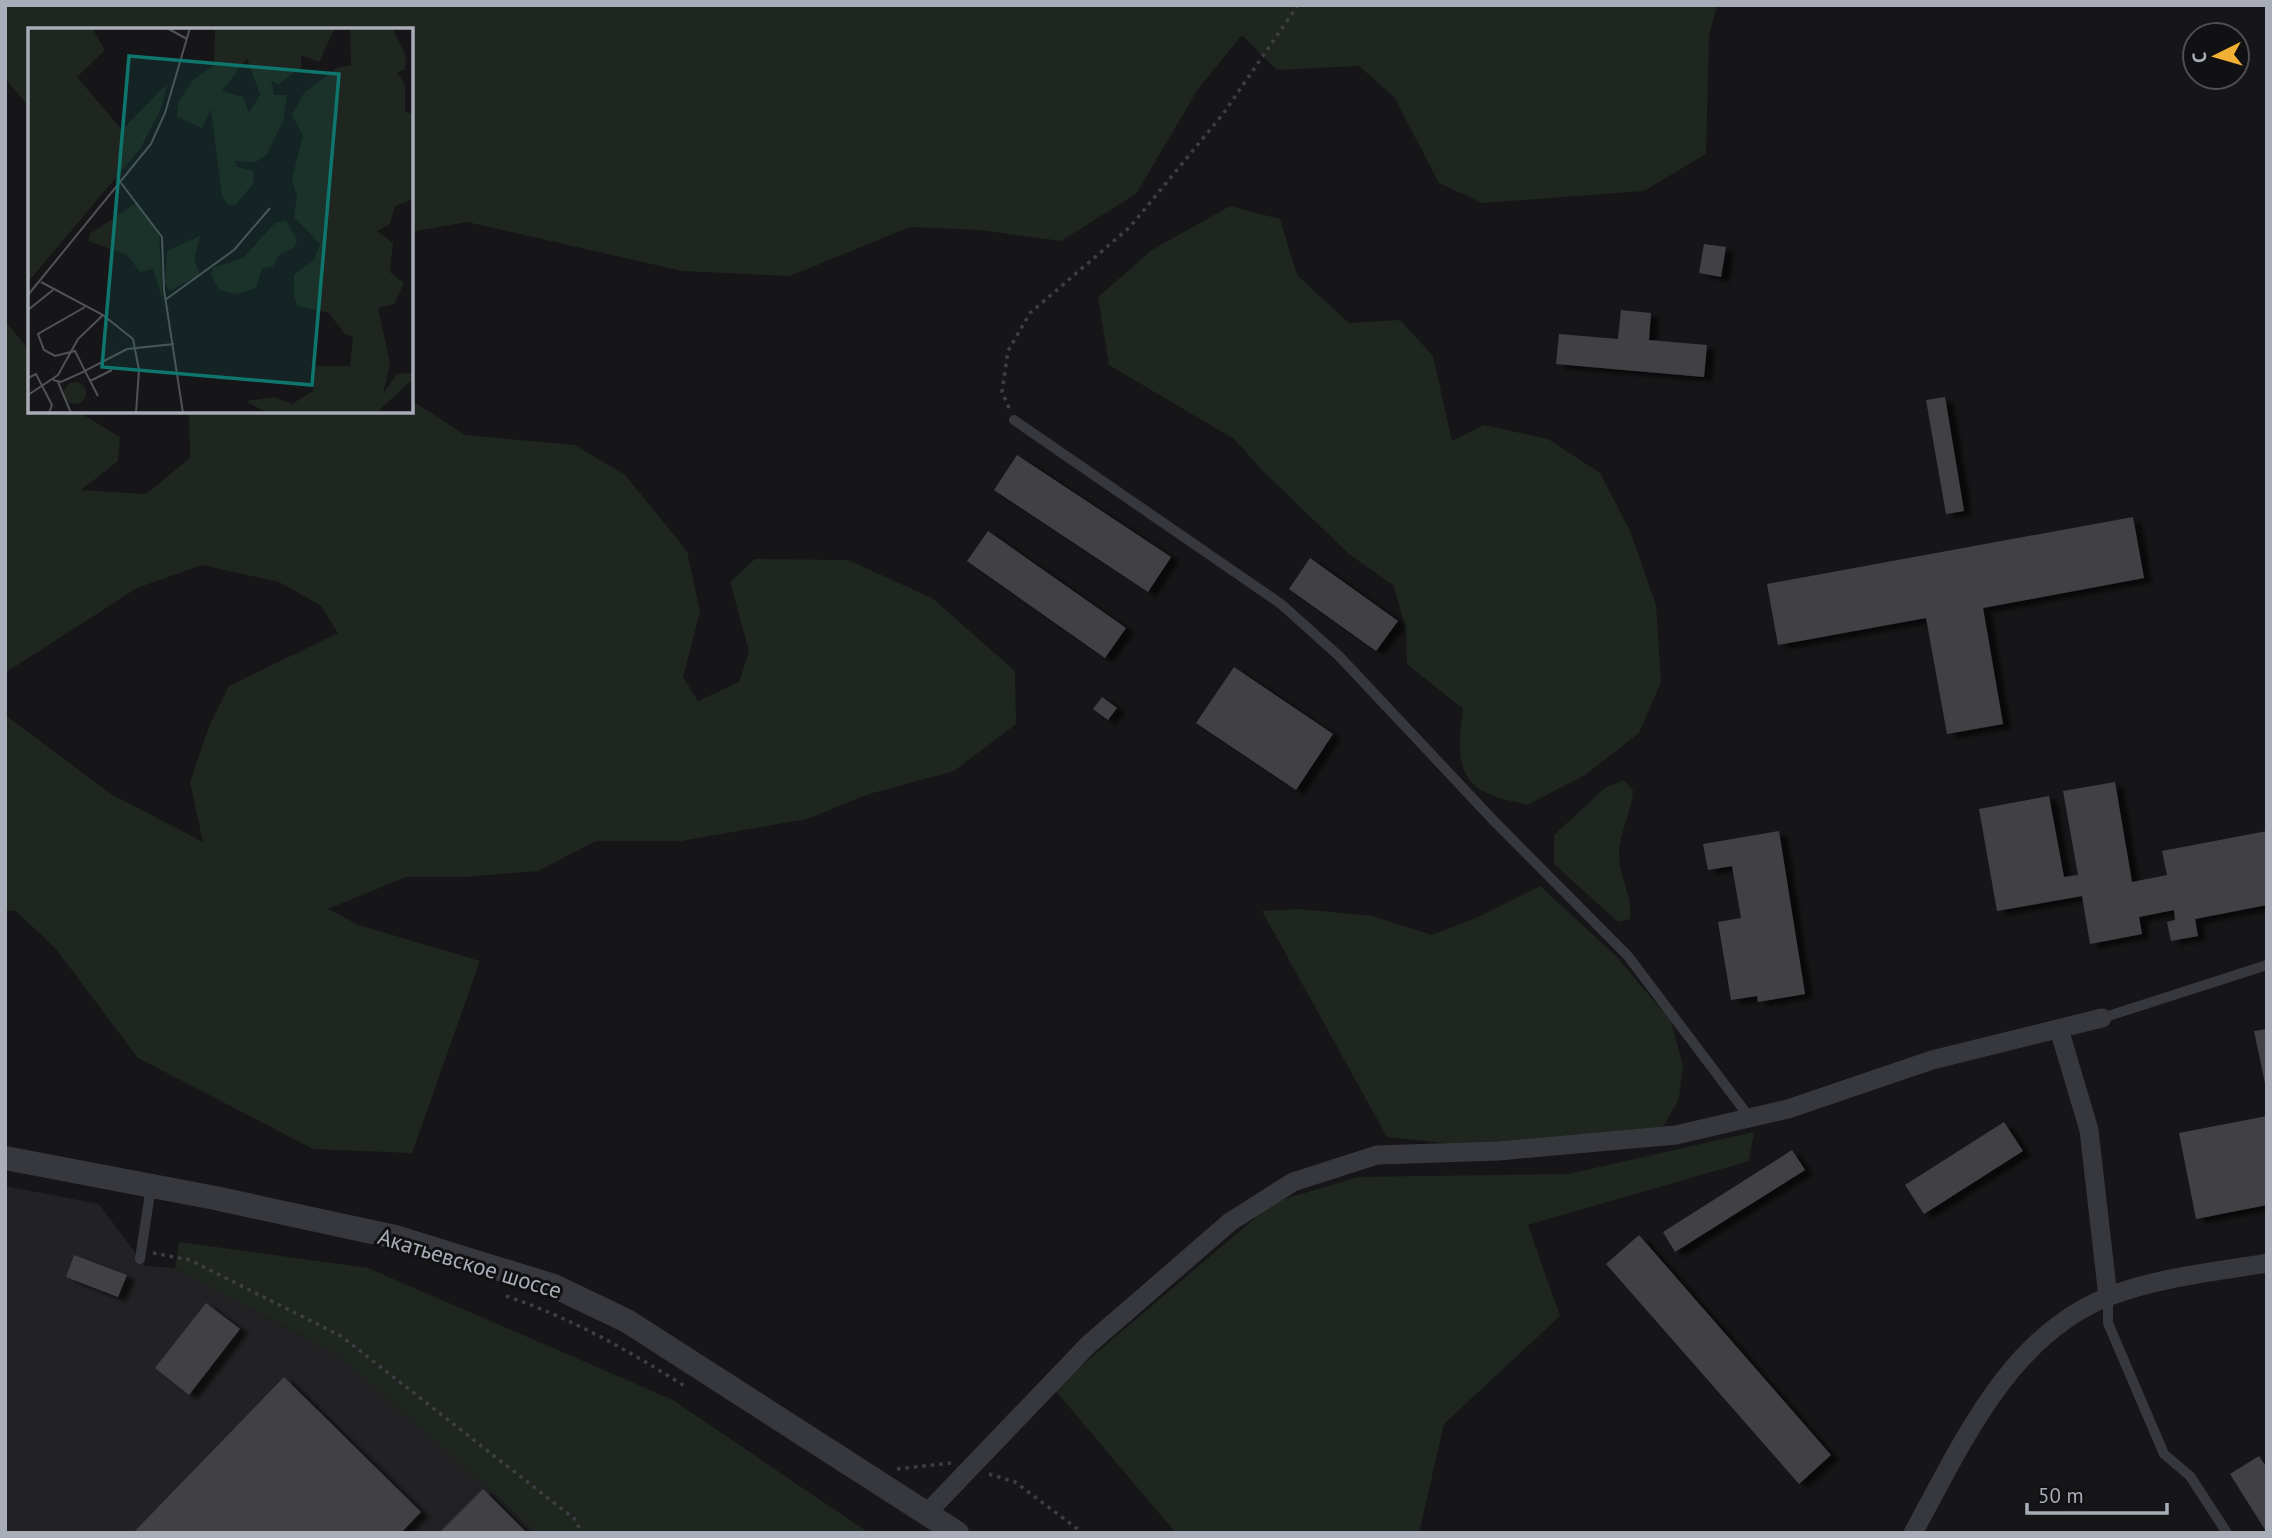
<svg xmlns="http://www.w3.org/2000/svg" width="2272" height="1538" font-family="'PT Sans',sans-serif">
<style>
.built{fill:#222225}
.green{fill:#1e261f}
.building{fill:#404145;filter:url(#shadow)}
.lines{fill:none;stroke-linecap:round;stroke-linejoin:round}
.path{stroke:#3d3f44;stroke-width:3.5;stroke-dasharray:3.5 5;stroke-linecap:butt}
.service{stroke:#37383d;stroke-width:10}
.minor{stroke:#37383d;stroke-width:19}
.tertiary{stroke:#37383d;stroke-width:24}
.labels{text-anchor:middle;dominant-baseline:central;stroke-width:6;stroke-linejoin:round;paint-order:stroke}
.street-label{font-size:23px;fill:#a8adb8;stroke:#111113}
.inset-road{fill:none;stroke:#505258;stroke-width:2}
.view{fill:#0f766e;fill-opacity:0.15;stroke:#0f766e;stroke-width:3.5}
.inset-edge{fill:none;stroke:#a8adb8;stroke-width:3.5}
</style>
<defs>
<filter id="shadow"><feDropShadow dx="8" dy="4.5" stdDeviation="2" flood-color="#0009"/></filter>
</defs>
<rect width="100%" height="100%" fill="#161618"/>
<!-- built -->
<path class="built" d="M5,1186L99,1204L145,1266L175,1268L338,1355L538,1533H5Z"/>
<!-- green -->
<path class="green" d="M5,5H1717L1709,36L1706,154L1644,191L1482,203L1439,183L1394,97L1359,66L1277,70L1242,35L1198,89L1136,194L1061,241L980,230L910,227L790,276L682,271L467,222L411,232V30H30V108L5,78Z
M1230,206L1280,219L1297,275L1349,323L1400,320L1433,356L1452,441L1484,425L1548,439L1600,473L1630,531L1656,605L1661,682L1639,733L1585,775L1527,805C1513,801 1497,799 1485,792C1453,777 1459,737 1463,709L1407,664L1406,630L1394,586L1349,554L1263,471L1234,439L1109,365L1098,297L1152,250Z
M5,321L30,351V411H77L120,437L118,461L81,490L146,494L190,458L189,411H411V400L465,435L575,445L625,475L687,551L700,612L683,677L698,701L739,682L749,651L730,582L755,559L848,560L932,598L1015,671L1016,724L954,771L869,794L807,819L681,841H596L538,871L464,877H406L328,909L359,925L480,961L412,1153L313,1149L138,1058L56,949L16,911L5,910V715L111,794L203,842L190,782L210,724L229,686L338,633L320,605L279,582L202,565L137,588L5,673Z
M1624,780L1633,790C1632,812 1619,832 1619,855C1619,877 1633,896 1630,919L1618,922L1554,864V835L1605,788Z
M1540,886L1616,956L1671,1021L1683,1066L1679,1098L1664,1126L1626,1134L1462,1145L1387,1137L1262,911L1300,909L1372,916L1432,935L1478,917Z
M1754,1132L1749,1161L1528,1225L1560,1316L1444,1424L1419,1533H1176L1054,1389L1274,1202L1359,1177L1568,1174Z
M179,1242L368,1268L673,1400L869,1533H538L338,1355L175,1268Z"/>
<!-- building -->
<path class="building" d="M1704,244L1726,247L1721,277L1699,273Z
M1621,310L1651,313L1649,340L1707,345L1704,377L1556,364L1559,334L1618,339Z
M1945,397L1964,511L1946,514L1926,400Z
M1017,455L1171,557L1148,592L994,490Z
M2133,517L2144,578L1983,608L2003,724L1947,734L1926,618L1778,645L1767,584Z
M988,531L1126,628L1105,658L967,561Z
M1310,558L1398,621L1376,651L1289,589Z
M1234,667L1333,734L1296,790L1196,723Z
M1102,697L1117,708L1108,720L1093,709Z
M2115,782L2132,882L2167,875L2162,851L2267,831V905L2195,919L2198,936L2171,941L2167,922L2175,920L2174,910L2139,917L2142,934L2090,944L2082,896L1997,911L1979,809L2049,796L2064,877L2078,875L2063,791Z
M1779,831L1805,994L1758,1002L1757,996L1731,1000L1718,922L1741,918L1732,866L1708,870L1703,844Z
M2267,1029V1088H2266L2254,1031Z
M2267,1116V1205L2196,1219L2179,1133Z
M2004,1122L2023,1151L1924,1214L1905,1185Z
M1792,1150L1805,1170L1675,1252L1663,1232Z
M1639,1235L1831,1455L1799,1484L1606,1264Z
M74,1255L127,1275L118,1297L66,1277Z
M206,1303L240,1329L189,1395L155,1368Z
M284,1377L421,1512L401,1533H133Z
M2259,1456L2267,1468V1533L2230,1474Z
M483,1489L527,1533H439Z"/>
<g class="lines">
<!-- path -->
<path class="path" d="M1009,408L1002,392L1008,351L1030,313L1130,227L1223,114L1298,5
M153,1253L190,1260L341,1336L576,1520L581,1533
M506,1296C571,1318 628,1350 686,1387
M897,1469L951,1463
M989,1474L1015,1482L1083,1533"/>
<!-- service -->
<path class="service" d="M1014,420L1281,604L1339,656L1494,821L1628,956L1750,1118
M2102,1018L2267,965
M140,1259L151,1187
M2108,1297V1323L2164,1454L2190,1476L2227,1533"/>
<!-- minor -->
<path class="minor" d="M2059,1029L2089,1130L2108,1297
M927,1513L1088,1345L1230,1222L1293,1182L1377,1155L1499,1151L1676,1135L1788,1109L1932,1060L2102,1018
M1913,1533C1962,1444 2009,1335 2110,1296C2159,1277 2215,1272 2267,1263"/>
<!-- tertiary -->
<path class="tertiary" d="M5,1158L215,1198L395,1237L554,1286L627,1321L957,1533"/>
</g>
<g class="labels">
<!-- street labels -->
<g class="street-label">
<text transform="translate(470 1263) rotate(17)">Акатьевское шоссе</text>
</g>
</g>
<!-- overview -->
<g transform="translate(28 28)">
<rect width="385" height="385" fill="#161618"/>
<path d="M0,0H64L77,22L49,49L94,102L139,56L133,81L112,121L0,254ZM187,0H307L291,34L273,27V39L250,57L243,52L246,67H259L255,93L239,126L228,134L207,133L209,139L226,143L225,156L207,177H200L194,168L183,81L174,100L149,89L150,75L165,52L186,37ZM219,30L232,67L221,85L215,69L194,63ZM322,0H364L378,27L377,42L369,44L377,57V84L385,86V171L367,178L362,196L349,203L365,215L362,244L376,255L366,276L350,280L362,335L355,366L369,346L385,345V351L348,385H239L218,373L247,369L264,376L285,363L287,338H322L325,309L316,305L301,285L270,278L266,269V247L286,232L292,216L266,189L269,168L264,151L275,107L264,87L276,65L309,40L323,37ZM109,174L131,206L135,273L125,241L112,244L99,227L60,213L62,206ZM258,193L269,212L266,219L251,227L245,238L234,240L228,260L209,266L191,262L183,246L185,240L215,230L248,194ZM172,208L166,231L172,247L141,263L137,255L139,223ZM36 365a11 11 0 1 1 22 0a11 11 0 1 1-22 0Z" fill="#1e261f" fill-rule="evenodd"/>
<path class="inset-road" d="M139,0L159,11M93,155L134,209L136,262L155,385M13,254L75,287L105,311L111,342L108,385M0,267L123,116L137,85L162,0M137,272L206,222L242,180M57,279L10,306L16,322L27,328L47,323L57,343L99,321L146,316M0,282L25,262M0,350L8,346L24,377L21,385M25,352L33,354L57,343L70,368M62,353L84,342M30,354L43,385M0,367L30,347L50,311L75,287"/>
<path class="view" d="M101,28L311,46L284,357L74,339Z"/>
<rect width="385" height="385" class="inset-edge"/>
</g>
<!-- border -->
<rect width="2272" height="1538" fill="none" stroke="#a8adb8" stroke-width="14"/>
<!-- north arrow -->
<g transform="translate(2216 56) rotate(265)"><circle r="33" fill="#111113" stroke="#4d4f55" stroke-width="2"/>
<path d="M0-5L12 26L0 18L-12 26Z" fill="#f2b134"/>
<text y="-10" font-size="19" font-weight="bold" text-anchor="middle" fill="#a8adb8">С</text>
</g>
<!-- scale -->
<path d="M2027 1503v10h140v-10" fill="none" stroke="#a8adb8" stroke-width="3.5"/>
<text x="2038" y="1503" font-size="21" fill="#a8adb8" stroke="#111113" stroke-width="5" paint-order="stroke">50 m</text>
</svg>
